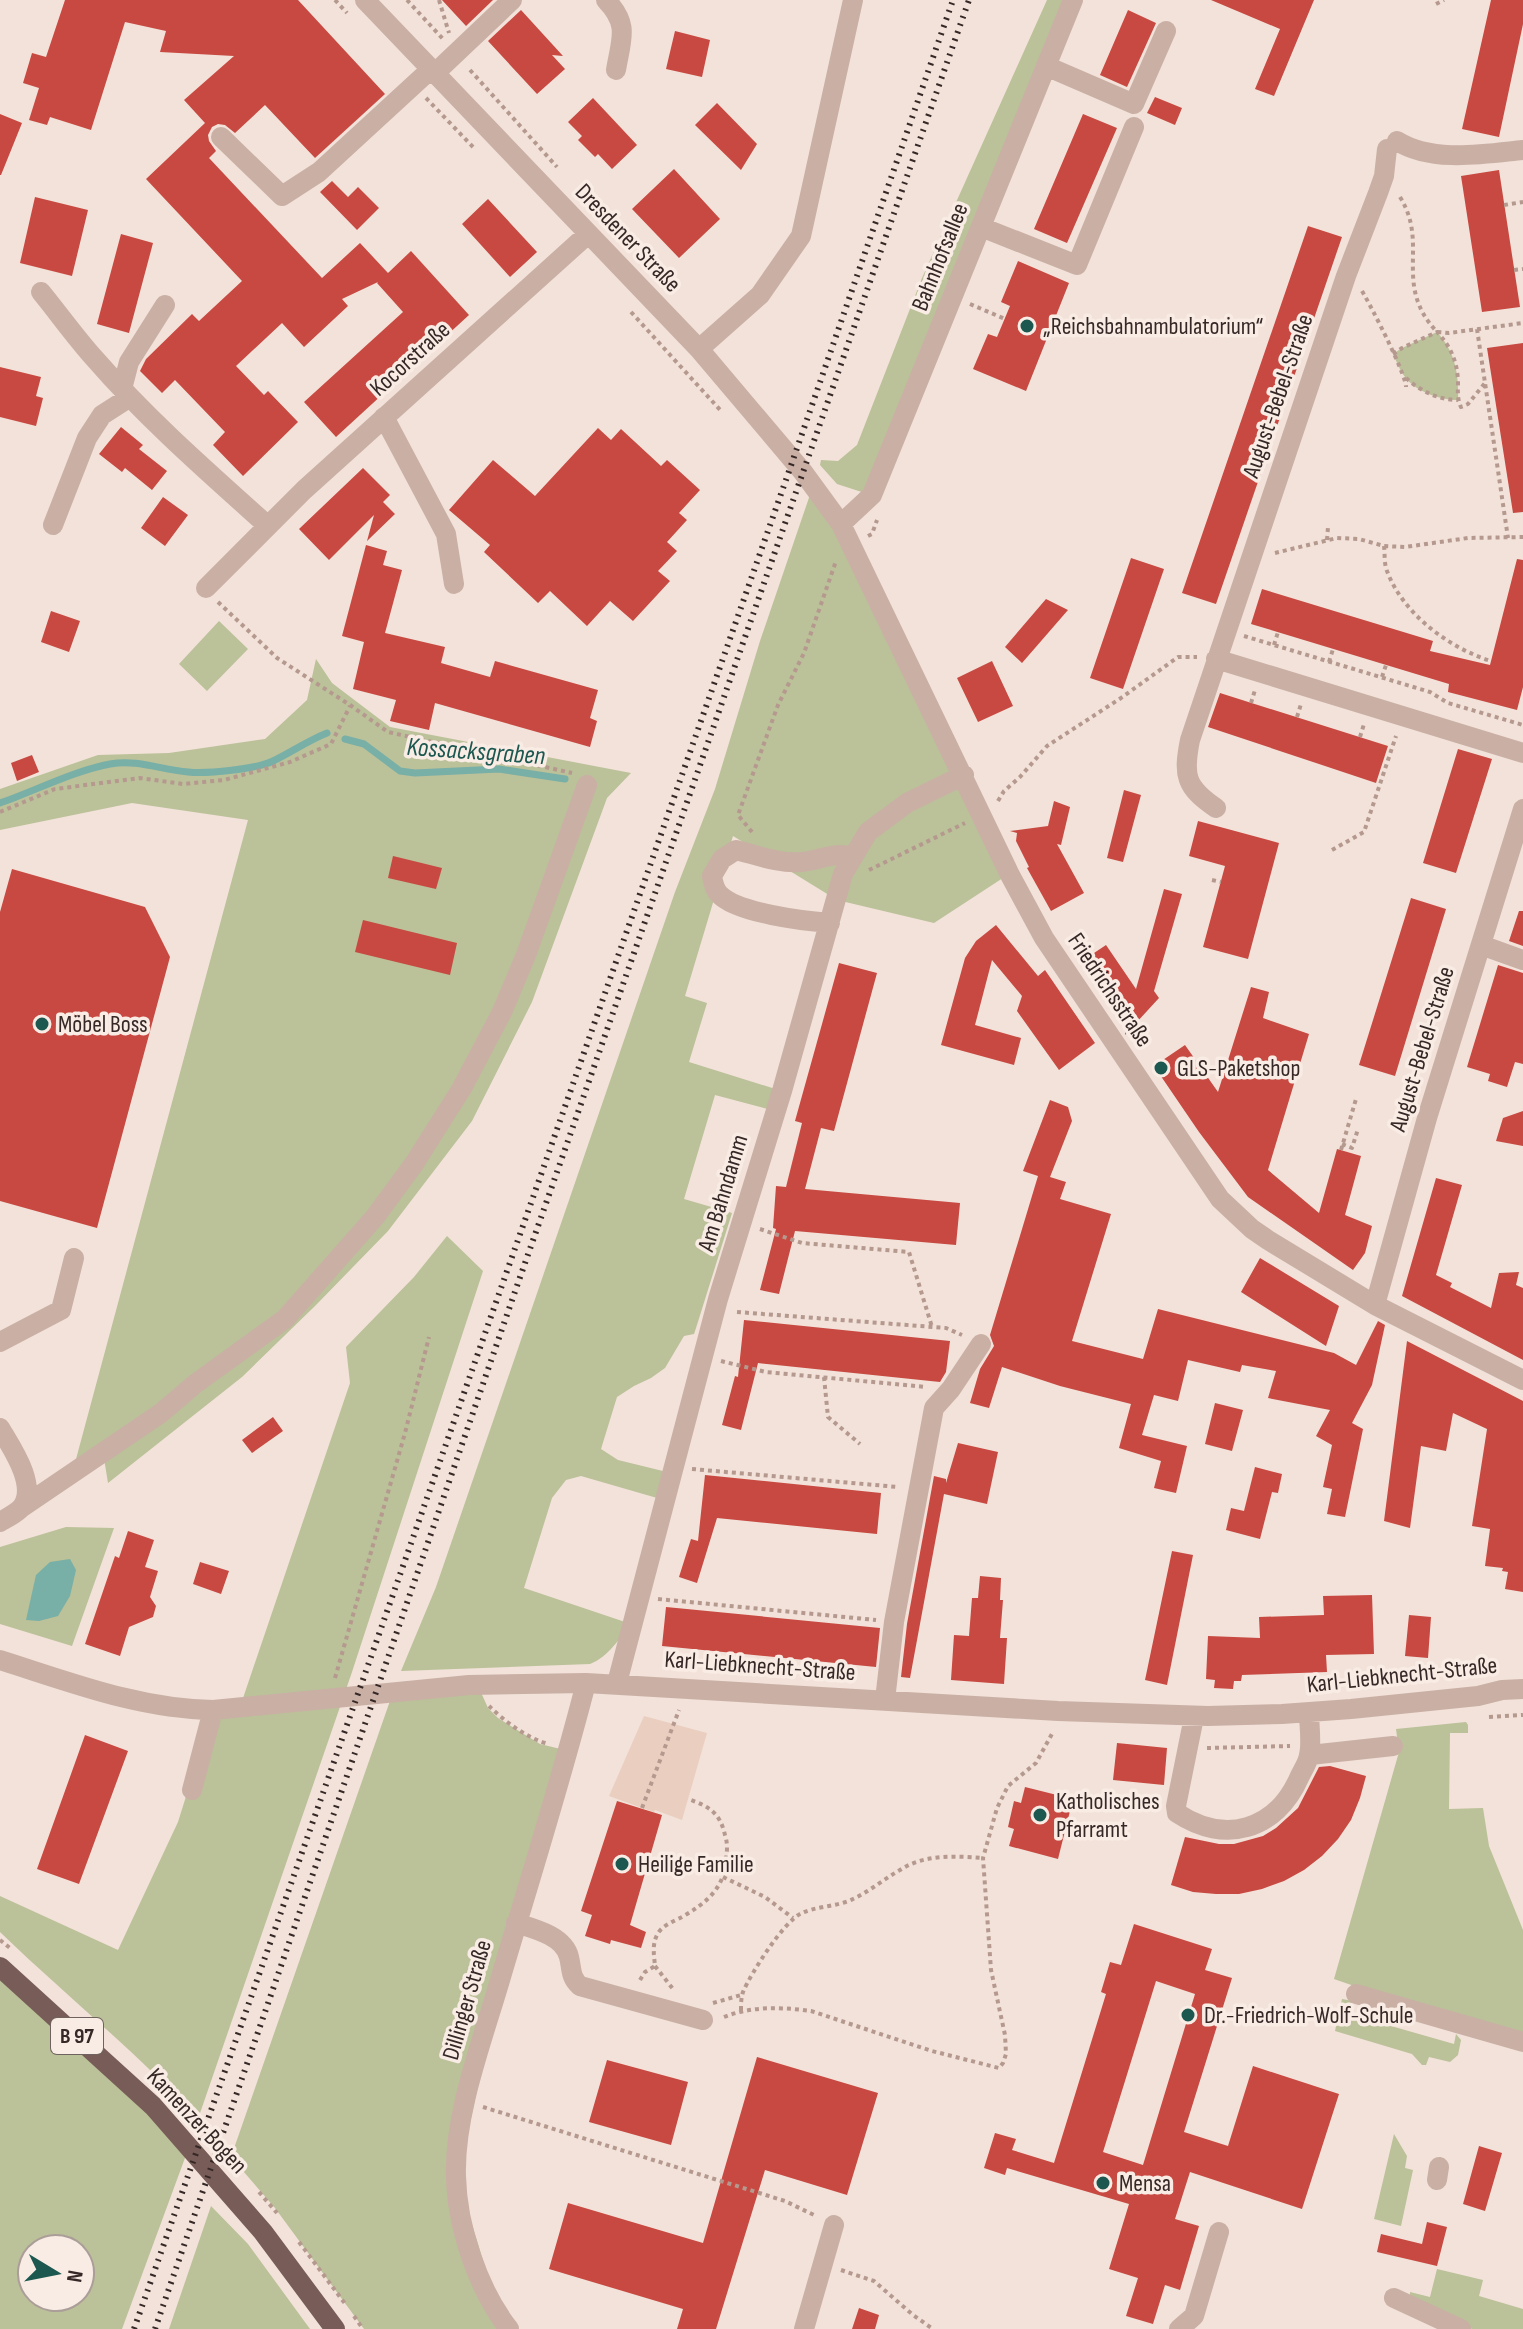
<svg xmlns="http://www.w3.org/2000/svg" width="1523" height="2329" font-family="'Sofia Sans Condensed',sans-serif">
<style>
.green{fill:#bbc199;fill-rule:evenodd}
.plaza{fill:#eacfc0}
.water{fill:#78afa7}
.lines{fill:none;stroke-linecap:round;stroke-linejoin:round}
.stream{stroke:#78afa7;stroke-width:7}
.building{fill:#c74941;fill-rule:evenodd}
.path{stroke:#b5998f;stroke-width:4;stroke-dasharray:4 4;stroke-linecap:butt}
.minor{stroke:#caafa5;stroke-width:20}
.major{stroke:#775c57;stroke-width:20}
.rail{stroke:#352826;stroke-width:6;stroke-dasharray:2 6;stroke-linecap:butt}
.poi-dot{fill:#1c5750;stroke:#f9ece5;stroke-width:3}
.labels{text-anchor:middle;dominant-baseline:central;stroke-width:7;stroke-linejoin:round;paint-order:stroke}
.shield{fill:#f9ece5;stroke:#70635f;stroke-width:2}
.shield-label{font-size:22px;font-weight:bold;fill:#352826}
.street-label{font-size:24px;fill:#352826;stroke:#f9ece5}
.poi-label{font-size:24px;fill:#352826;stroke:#f9ece5;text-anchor:start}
.water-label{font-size:26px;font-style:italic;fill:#1c5750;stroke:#f9ece5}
</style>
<rect width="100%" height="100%" fill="#f2e2d9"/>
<!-- green -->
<path class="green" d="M1047,0H1071L871,495L837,484L820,465L821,460L838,461L857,445L922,278Z
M1437,332C1455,352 1459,373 1458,400C1441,400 1416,392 1405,377C1400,371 1397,362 1393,354L1402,348Z
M813,486L963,774L869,833L963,776L1009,874L934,923L837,900L733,836L685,996L707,1003L689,1062L782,1091L775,1111L715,1095L684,1199L732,1213L696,1328L694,1334L684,1336L665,1368L651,1378L634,1386L617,1397L601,1449L618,1460L671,1473L664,1500L581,1476L566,1480L552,1498L524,1588L631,1624C619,1639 608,1657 590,1664L401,1671L436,1587L675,892L715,789L760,641Z
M219,621L248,649L207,691L179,664Z
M316,659L332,683L390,727L631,773L607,798L532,1002L472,1121L388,1231L316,1305L242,1377L108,1483L103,1452L72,1474L248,820L132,803L0,830V789L98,755L169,753L265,739L307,700Z
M447,1236L483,1271L352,1672L198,2119C137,2052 65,1995 0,1932V1896L118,1950L178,1822L213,1710L240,1707L350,1383L346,1347L414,1277Z
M66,1527L114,1528L72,1646L0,1624V1547Z
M479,1688L488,1708L498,1718L540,1744L577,1753L482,2067L468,2132L461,2188L504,2329H364L275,2208L231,2157L391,1698Z
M1466,1722L1468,1725V1733H1450L1449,1809L1483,1808L1489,1846L1523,1930V2041L1478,2029L1334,1979L1399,1752L1396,1729Z
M0,1968L189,2147L122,2329H0ZM32,2249H80V2297H32Z
M1342,1999L1353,2001L1349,2014L1454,2044L1456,2034L1461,2040L1458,2055L1450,2062L1429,2057L1426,2065H1422L1412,2054L1335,2031Z
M1394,2134L1407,2156L1405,2168L1413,2170L1401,2226L1374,2219Z
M211,2206L248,2244L310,2329H169Z
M1437,2269L1483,2280L1479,2296L1523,2309V2329H1472L1451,2320L1410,2295V2292L1430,2297Z"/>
<!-- plaza -->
<path class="plaza" d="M644,1716L707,1733L682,1820L655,1810L654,1812L642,1808L609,1796Z"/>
<!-- water -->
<path class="water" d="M70,1559L76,1570L70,1596L58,1616L39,1621L26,1620L36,1575L50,1562Z"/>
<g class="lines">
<!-- stream -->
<path class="stream" d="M345,739L364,744L400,771L415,773L499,769L565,779
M0,803C35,791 73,771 110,764C138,759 161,770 188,772C207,774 257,769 273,761C292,752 307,741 327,733"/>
</g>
<!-- building -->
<path class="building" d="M65,0H298L385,94L315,158L265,105L235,133L225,125L218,124L212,127L208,135L209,141L216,151L209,158L322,278L360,243L388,273L411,251L469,315L336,437L304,402L403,312L377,283L378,282L342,299L348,306L304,347L282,323L236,366L264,395L268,391L298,422L243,476L213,445L225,432L175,380L162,393L140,371L146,359L192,314L199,321L242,281L146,179L205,123L184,100L234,56L160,52L166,31L125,22L91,130L50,117L47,125L29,120L39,88L23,83L32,53L46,57Z
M442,0H493L466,26Z
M1211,0H1314L1274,96L1255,89L1280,29Z
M1491,0H1523V24L1499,137L1462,129Z
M521,10L563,56L552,55L565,69L537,94L488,41Z
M1128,10L1156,23L1127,87L1100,75Z
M675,31L710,40L702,77L666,69Z
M1155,97L1182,108L1175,125L1147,113Z
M593,98L637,145L612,169L598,154L595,157L578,140L582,136L568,122Z
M717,103L757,144L741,170L695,125Z
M0,114L22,123L1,175H0Z
M1083,114L1117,128L1067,243L1034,229Z
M674,169L720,219L679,258L632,209Z
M1499,170L1520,307L1482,312L1461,176Z
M332,181L348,197L358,187L379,208L357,230L320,192Z
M35,197L88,210L72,276L20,263Z
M488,199L537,252L510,277L462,224Z
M1308,226L1342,237L1216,604L1182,593Z
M121,234L153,243L129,333L97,324Z
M1018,261L1069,283L1026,391L973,369L988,334L997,337L1010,306L1001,302Z
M1523,343V512L1513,513L1487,348Z
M0,367L41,377L36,396L43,398L36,426L0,417Z
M121,427L143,445L139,449L167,471L152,490L125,468L122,472L99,454Z
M598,428L611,440L621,429L661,466L667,460L700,490L679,513L687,520L667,542L677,551L658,571L670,581L633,621L610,601L587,626L550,591L538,603L484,552L490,545L449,510L493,460L535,496Z
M363,468L390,495L383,502L395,514L367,541L374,515L329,560L299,529Z
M163,497L188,515L165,546L141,528Z
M366,545L387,551L383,565L402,570L385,633L445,647L441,663L490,677L495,661L598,690L590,718L597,721L590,747L435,703L429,730L390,721L396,700L353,689L364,642L342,636Z
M1131,558L1164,569L1123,689L1090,678Z
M1517,559L1523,560V687L1517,710L1448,692L1449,684L1251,624L1262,589L1433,641L1430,651L1490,665Z
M1046,599L1068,610L1022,663L1005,647Z
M51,611L80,621L69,652L41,642Z
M992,661L1013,706L978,722L957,678Z
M1220,693L1388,746L1376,783L1208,727Z
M1458,749L1492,759L1456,873L1423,863Z
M32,755L39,772L17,781L11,763Z
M1124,790L1141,795L1123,862L1107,858Z
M1054,801L1070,807L1061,845L1057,844L1084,893L1051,911L1027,868L1029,867L1016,841L1017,833L1010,831L1048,826Z
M1198,821L1279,843L1248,959L1203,947L1225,866L1189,856Z
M393,856L442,868L436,889L388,878Z
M12,869L145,907L170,957L97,1228L0,1201V912Z
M1164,889L1182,894L1154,991L1159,998L1125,1035L1126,1023L1085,959L1106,945L1136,989Z
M1411,898L1446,909L1395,1076L1359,1065Z
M1519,911H1523V946L1509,941Z
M363,920L457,943L450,975L355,952Z
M996,925L1038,976L1045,970L1095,1043L1059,1070L1017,1011L1022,996L992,960L975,1025L1021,1038L1014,1065L941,1045L965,958L976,941Z
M839,963L877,973L834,1131L821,1128L805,1189L960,1203L956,1245L795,1231L779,1294L760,1290L776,1229L773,1228L776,1186L786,1187L802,1123L795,1121Z
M1498,965L1523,973V1064L1515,1062L1507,1087L1488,1081L1490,1074L1467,1067Z
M1251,987L1269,992L1263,1018L1309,1034L1268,1170L1319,1213L1337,1149L1361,1156L1345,1215L1372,1226L1365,1253L1353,1270L1248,1197L1199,1132L1154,1066L1185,1045L1218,1092Z
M1050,1100L1068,1107L1072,1121L1050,1177L1066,1182L1060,1199L1111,1214L1072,1341L1143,1359L1158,1309L1334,1353L1356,1365L1378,1321L1385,1325L1372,1385L1352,1423L1363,1429L1345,1517L1327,1514L1332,1489L1323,1487L1332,1445L1316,1436L1330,1410L1268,1398L1276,1371L1242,1365L1240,1372L1188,1360L1178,1401L1154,1395L1142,1435L1187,1446L1176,1493L1154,1488L1161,1461L1119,1448L1131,1404L1060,1386L1002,1367L989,1408L970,1403L980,1369L994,1346L990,1335L1038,1176L1023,1171Z
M1523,1111V1146L1496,1141L1503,1118Z
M1436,1178L1462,1185L1436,1275L1452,1283L1450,1287L1491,1308L1499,1273L1519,1272L1516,1285L1523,1288V1360L1402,1296Z
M1260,1258L1339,1306L1326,1346L1241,1292Z
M744,1320L950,1341L946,1372L940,1382L758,1363L741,1430L722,1425L735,1376L738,1377Z
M1407,1341L1523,1401V1592L1505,1589L1508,1572L1502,1571L1503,1568L1485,1566L1490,1529L1472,1526L1487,1429L1453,1413L1446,1451L1421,1446L1410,1528L1384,1521Z
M1215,1403L1243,1410L1232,1451L1205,1444Z
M273,1417L283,1431L252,1453L242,1440Z
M958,1443L998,1452L987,1504L944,1494L910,1678L901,1677L907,1624L934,1476L946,1479V1483Z
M1255,1467L1282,1474L1278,1493L1272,1492L1260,1539L1226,1530L1231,1508L1244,1511Z
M705,1475L881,1493L877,1534L717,1518L697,1583L679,1577L691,1539L698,1541Z
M128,1531L154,1540L145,1567L158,1571L150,1597L156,1606L153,1617L129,1627L120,1656L85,1644L115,1556L119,1558Z
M1172,1551L1193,1555L1167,1685L1145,1680Z
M200,1562L229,1571L221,1594L193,1584Z
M980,1576L1001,1578L1000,1600H1003L1000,1638H1007L1004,1684L951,1680L954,1635L969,1636L972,1598H978Z
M1372,1595L1374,1654L1326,1655L1327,1672L1242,1675L1241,1681H1234L1233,1689L1214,1688L1215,1680L1206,1679L1208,1636L1260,1638L1259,1617L1324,1615L1323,1596Z
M666,1607L880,1628L876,1667L662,1646Z
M1409,1615L1431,1617L1428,1658L1405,1656Z
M85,1735L128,1751L79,1884L37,1869Z
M1117,1743L1167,1748L1164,1785L1113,1780Z
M1330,1766L1366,1776L1360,1798L1351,1820L1338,1839L1322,1856L1304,1870L1284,1881L1262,1889L1239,1894H1216L1193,1892L1171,1885L1185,1837L1219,1844H1234L1263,1836L1276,1828L1298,1808L1319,1767Z
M1025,1787L1073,1799L1058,1859L1009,1846L1014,1829L1008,1827L1014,1801L1021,1803Z
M617,1801L662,1815L630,1925L646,1932L641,1948L611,1940L610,1944L585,1936L592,1915L581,1911Z
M1134,1924L1212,1949L1205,1970L1232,1978L1184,2132L1228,2146L1253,2066L1339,2094L1302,2209L1190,2172L1175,2219L1199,2226L1180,2290L1165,2285L1153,2324L1126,2316L1138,2278L1109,2269L1129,2204L1007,2168L1005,2175L984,2168L995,2133L1016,2139L1012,2150L1054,2163L1106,1994L1101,1992L1110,1962L1121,1965ZM1156,1981L1195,1994L1143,2165L1103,2152Z
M757,2057L878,2093L847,2195L765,2170L716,2329H677L683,2309L549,2269L568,2203L703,2243Z
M607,2060L688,2082L671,2145L589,2122Z
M1479,2146L1502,2153L1485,2211L1463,2204Z
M1427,2222L1447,2227L1437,2266L1377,2252L1381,2234L1422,2244Z
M859,2308L879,2315L875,2329H852Z"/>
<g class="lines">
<!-- path -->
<path class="path" d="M335,0L347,13
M407,0L443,39
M439,0L449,33
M1436,4L1444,0
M470,70L557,167
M426,98L473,147
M1400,197C1430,245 1392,284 1437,332L1449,333L1523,323
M1504,205L1523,202
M1514,270L1523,269
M1362,291C1371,306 1406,374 1406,387
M970,304L1005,319
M631,312L722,412
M1477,329L1508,538
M1393,354L1402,348L1437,332C1451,347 1457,361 1458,381C1458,391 1457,399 1461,407L1468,404L1485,383
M1406,378C1420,391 1439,400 1458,400
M868,536L872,534L877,520
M1327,540L1328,527
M1384,546C1385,554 1384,564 1387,571C1403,614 1449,648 1491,661
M1275,553L1337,538L1359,539L1384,546L1405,547L1468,538L1523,537
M218,602L277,658L350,705L388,732L572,773
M1244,636L1430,692L1448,703L1523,725
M1274,645L1278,632
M1329,662L1333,649
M1382,677L1386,665
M1251,703L1255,690
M1297,717L1301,704
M1360,737L1364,724
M998,801L1004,791L1020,777L1047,746L1121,698L1178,657H1197
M0,812L55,789L140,778L183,784L224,780L290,762L331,744L350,706
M752,832L738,815L778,705L804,653L836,561
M1332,850L1364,832L1396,736
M869,870L965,823
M1212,880L1221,882
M1342,1144L1352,1148L1358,1129
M1341,1150L1356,1099
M760,1229L802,1243L909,1252L932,1327
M737,1312L946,1328L962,1335
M721,1361L766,1372L926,1387
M824,1377L828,1417L860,1444
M692,1469L898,1487
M658,1599L876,1620
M335,1678L405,1433L429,1337
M489,1706C504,1721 528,1739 549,1744
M1489,1717L1523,1715
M1207,1748L1290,1746
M642,1808L679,1710
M723,1877L765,1897L793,1918
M0,1940L10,1948
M655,1966L673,1989
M640,1980L645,1972L655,1966C654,1955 652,1945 657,1935C661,1926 674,1921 682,1917C706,1903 724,1889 726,1860C727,1852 728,1844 725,1835C720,1813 709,1806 688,1799
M713,2003L741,1995
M741,2010C741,2004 741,1998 743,1992C751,1973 783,1923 800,1914C815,1906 837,1907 853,1899C870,1891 884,1879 900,1870C924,1854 956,1856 983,1858
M724,2017C751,2006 782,2007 811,2011L932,2051L999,2068L1003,2063L1006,2054L1005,2035L991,1970L983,1858L997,1808L1008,1786L1036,1763L1053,1732
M483,2107L785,2201L816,2216
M259,2192L277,2213
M299,2242L346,2305
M841,2270L874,2281L913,2315L933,2329
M354,2316L363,2329"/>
<!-- minor -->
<path class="minor" d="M365,0L699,349L803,472L841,524L1010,875L1044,938L1220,1199L1252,1229L1268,1240L1375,1305L1523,1380
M606,0C630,25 621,39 616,70
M1046,66L1134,104L1166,31
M434,74L512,0
M221,137L282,196L319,172L430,70
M1397,141C1432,163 1484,154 1523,150
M981,227L1077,265L1134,127
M41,292C59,314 76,338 95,359C148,420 209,473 268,526
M699,349L760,295L801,236L853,0
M122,389L129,362L165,305
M384,417L446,534L454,584
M841,524L872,495L1073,0
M53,525L87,438L102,415L130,397
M206,588L304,490L588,234
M1216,659L1523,753
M1216,808C1185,787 1183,775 1190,740L1346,276L1378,193L1384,176L1387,149
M830,923C804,921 736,913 719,894C715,890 713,882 712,876L722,859L736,850C756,855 780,864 801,862C818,861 834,851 852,857
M1481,945L1523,960
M1375,1305L1427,1118L1523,809
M0,1342L61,1310L74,1258
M0,1428C11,1447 38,1485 22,1507C17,1513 7,1518 0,1522
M21,1508L161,1413L195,1384L285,1319L375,1217L414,1164L462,1088L502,1012L526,955L587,785
M0,1660C70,1682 139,1709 213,1710L469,1685L586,1683L1058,1711L1208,1716L1282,1714L1351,1709L1478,1696L1502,1690L1523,1689
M617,1683L718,1299L782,1091L843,874L868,832L907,803L964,775
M885,1700L894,1622L934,1408L951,1389L981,1344
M1194,1717L1176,1806L1177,1813C1225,1845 1276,1830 1299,1778C1302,1771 1308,1763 1309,1755C1312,1743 1309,1725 1309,1712
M1310,1755L1393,1746
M192,1790L213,1710
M516,1923C535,1929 564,1936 569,1957C572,1969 570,1977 580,1986L703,2020
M1356,1994L1523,2042
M1437,2180L1439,2167
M1394,2298L1461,2329
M509,2329C478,2289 457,2227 456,2176C454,2116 481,2044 498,1987C528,1885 560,1785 586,1683
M804,2329L834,2225
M1179,2329L1194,2316L1219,2232"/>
<!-- major -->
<path class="major" d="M0,1967L153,2106L263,2232L335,2329"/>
<!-- rail -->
<path class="rail" d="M134,2329L787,477L953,0
M155,2329L518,1283L969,0"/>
</g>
<!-- markers -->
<g class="poi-dot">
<circle cx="1027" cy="326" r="8"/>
<circle cx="42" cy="1024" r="8"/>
<circle cx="1161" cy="1068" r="8"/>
<circle cx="1040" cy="1815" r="8"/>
<circle cx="622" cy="1864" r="8"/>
<circle cx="1188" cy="2015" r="8"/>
<circle cx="1103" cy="2183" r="8"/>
</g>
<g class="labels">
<!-- shield labels -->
<rect class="shield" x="51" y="2018" width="52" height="36" rx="6"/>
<g class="shield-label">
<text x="77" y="2036">B 97</text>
</g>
<!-- street labels -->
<g class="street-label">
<text transform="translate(628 238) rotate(46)">Dresdener Straße</text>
<text transform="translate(940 257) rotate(-68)">Bahnhofsallee</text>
<text transform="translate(410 359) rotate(-42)">Kocorstraße</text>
<text transform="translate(1278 396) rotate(-71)">August-Bebel-Straße</text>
<text transform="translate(1110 990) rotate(56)">Friedrichsstraße</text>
<text transform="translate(1422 1049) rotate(-73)">August-Bebel-Straße</text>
<text transform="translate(723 1193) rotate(-73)">Am Bahndamm</text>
<text transform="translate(760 1666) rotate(4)">Karl-Liebknecht-Straße</text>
<text transform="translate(1402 1675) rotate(-6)">Karl-Liebknecht-Straße</text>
<text transform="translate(467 2000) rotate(-74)">Dillinger Straße</text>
<text transform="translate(197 2121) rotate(47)">Kamenzer Bogen</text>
</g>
<!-- poi labels -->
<g class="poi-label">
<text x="1043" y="326">„Reichsbahnambulatorium“</text>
<text x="58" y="1024">Möbel Boss</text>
<text x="1177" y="1068">GLS-Paketshop</text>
<text x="1056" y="1801">Katholisches<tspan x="1056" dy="28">Pfarramt</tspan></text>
<text x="638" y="1864">Heilige Familie</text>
<text x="1204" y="2015">Dr.-Friedrich-Wolf-Schule</text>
<text x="1119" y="2183">Mensa</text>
</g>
<!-- water labels -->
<g class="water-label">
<text transform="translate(476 752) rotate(4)">Kossacksgraben</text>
</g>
</g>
<!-- north arrow -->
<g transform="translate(56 2273) rotate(100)"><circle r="38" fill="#f9ece5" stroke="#ab9e99" stroke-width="2"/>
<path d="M0-6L14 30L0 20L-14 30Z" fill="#1c5750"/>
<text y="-12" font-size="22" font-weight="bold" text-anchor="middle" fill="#352826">N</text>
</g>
</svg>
